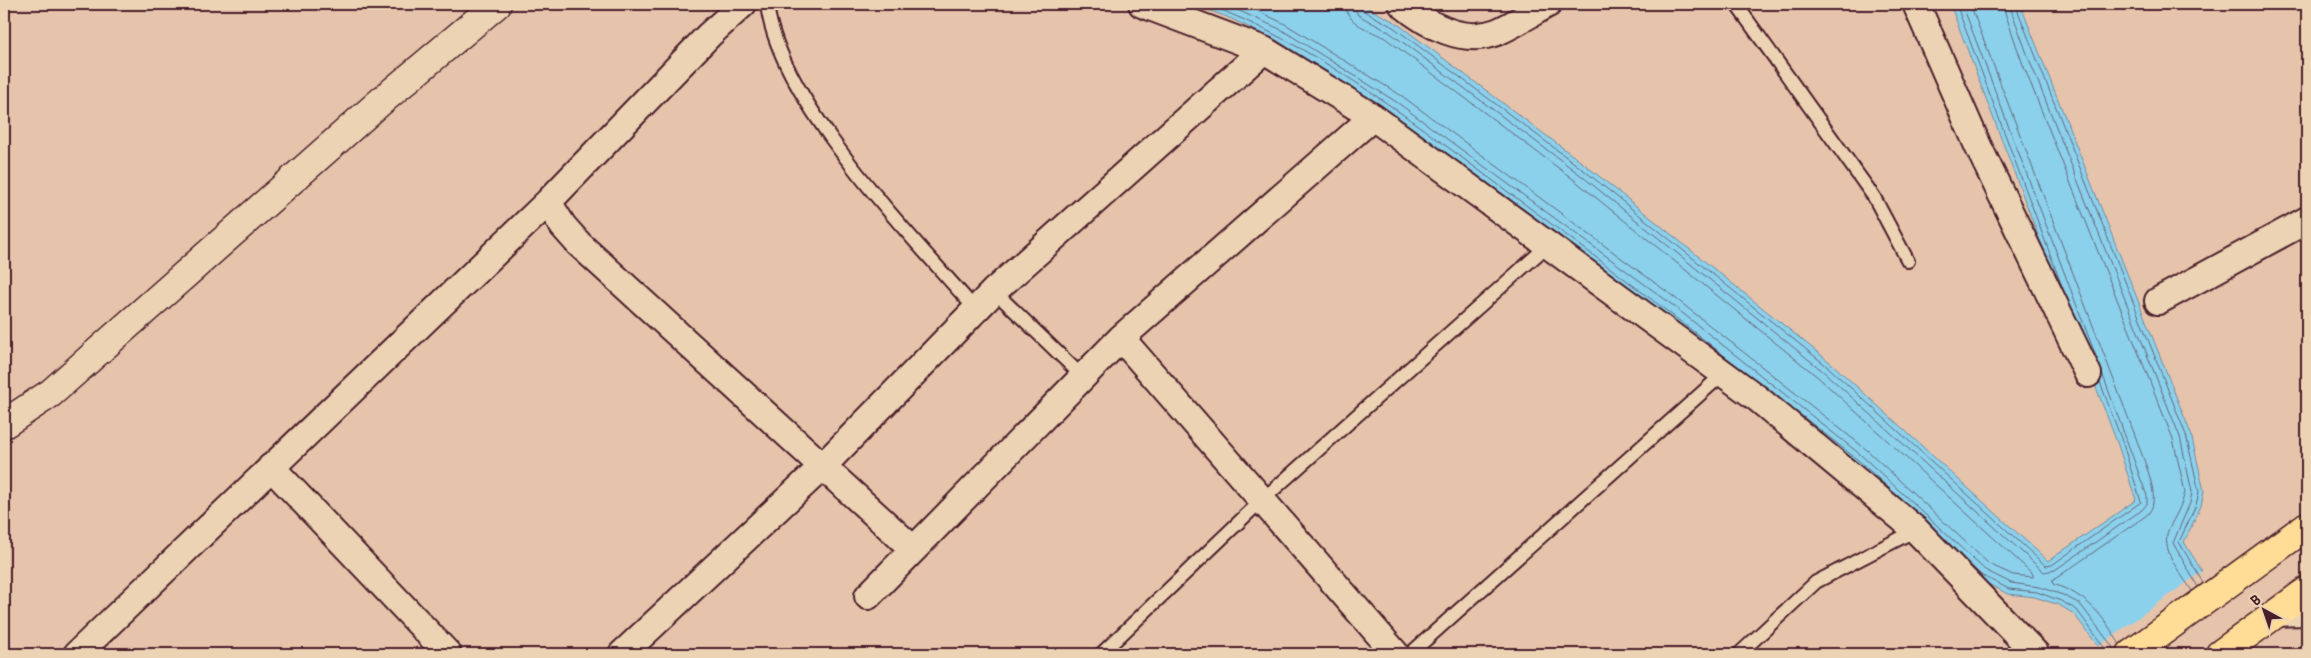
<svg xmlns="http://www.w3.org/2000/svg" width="2311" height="658" font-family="Pangolin,sans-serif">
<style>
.water{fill:#8bd1ec;stroke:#718a9f}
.pier{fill:#e6c4ab}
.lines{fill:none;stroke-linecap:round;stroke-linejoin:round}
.shore{stroke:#646678;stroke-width:1}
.lane-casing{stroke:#4a1f2b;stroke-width:16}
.street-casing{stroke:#4a1f2b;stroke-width:30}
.secondary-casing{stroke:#4a1f2b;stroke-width:31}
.highway-casing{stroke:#4a1f2b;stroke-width:31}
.lane{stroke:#ebd3b3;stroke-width:12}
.street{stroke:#ebd3b3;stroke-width:26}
.secondary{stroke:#ebd3b3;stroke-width:28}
.highway{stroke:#ffdd96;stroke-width:28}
</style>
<rect width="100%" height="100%" fill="#e6c4ab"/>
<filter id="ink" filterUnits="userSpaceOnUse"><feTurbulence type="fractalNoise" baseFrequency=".02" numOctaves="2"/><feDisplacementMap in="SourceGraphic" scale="10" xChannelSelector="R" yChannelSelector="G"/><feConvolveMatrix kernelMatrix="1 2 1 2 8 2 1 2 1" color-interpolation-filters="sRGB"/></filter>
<g filter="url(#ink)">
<!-- water -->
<path class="water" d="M1192,4H1360L1395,22L1584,164L1832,364L2048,561L2136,500L2118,445L1950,4H2020L2191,434L2204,491L2201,506L2184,542L2253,654H2104L2074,614L2059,605L2035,597L2008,594L1978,579L1854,464L1659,309L1391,112L1276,40L1227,17Z"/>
<!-- pier -->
<path class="pier" d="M2204,570L2255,654H2101L2096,648Z"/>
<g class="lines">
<!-- shore -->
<path class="shore" d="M1206,4C1311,43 1403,114 1492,180C1577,243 1662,306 1745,372
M1224,4L1282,30L1398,103L1666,300L1861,455L1985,570L2011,583L2039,587L2063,595L2080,604L2112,646L2114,654
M1243,4L1285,24L1402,96L1670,294L1867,450L1989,564L2013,575L2033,577V574L1819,378L1573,179L1385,38C1370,30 1346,24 1345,4
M1353,4L1358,15L1389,32L1578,173L1824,372L2044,572L2055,570L2142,510L2147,504V496L2101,370
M1359,4L1362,10L1393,27L1581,168L1828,367L2046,566L2052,565L2141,502L2123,444L2100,382
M1956,4L2065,294
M1962,4L2099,364
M1970,4L2136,438C2142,458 2164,500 2147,515L2052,581L2053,584C2087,595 2103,615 2120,645
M2002,4L2022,62L2173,439L2185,492C2182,505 2175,517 2169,528C2159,550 2181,573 2192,591
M2009,4L2029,59L2180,437L2192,492L2190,503L2173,543L2198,587
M2015,4L2186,435L2199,492L2196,505L2179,542L2203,583
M1797,412L1858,460L1901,499
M1961,556L1981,575L2009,589L2037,592L2061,601L2077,610L2106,650L2107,654"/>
<defs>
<path id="lane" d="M767,4C778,101 912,236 976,310
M1736,4L1874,197L1908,261
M994,291L1083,377
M2274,620L2307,619
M1101,654L1262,500L1547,246
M1410,654L1724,373
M1739,654L1816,582L1916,530"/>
<path id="street" d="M1142,4L1264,50L1373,117L1757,398L1916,530L2036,654
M1402,4C1427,25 1463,45 1497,32C1514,25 1531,13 1548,4
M1916,4L1978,146L2088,374
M548,202L563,226L579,244L913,549
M2158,301L2307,220
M1121,338L1396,654
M271,467L448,654
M868,596L1121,338L1373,117
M77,654L548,202L709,35L743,4
M622,654L822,467L994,291L1264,50"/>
<path id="secondary" d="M4,424L51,393L379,103L497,4"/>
<path id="highway" d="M2131,654L2307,526
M2220,654L2307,591"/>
</defs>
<!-- lane casing -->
<use href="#lane" class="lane-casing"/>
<!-- street casing -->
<use href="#street" class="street-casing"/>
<!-- secondary casing -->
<use href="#secondary" class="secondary-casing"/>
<!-- highway casing -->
<use href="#highway" class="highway-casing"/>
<!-- lane -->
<use href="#lane" class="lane"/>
<!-- street -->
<use href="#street" class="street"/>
<!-- secondary -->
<use href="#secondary" class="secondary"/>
<!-- highway -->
<use href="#highway" class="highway"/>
</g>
</g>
<!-- margin -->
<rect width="2311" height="658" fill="none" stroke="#ebd3b3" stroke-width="20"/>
<rect x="10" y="10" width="2291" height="638" fill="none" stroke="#4a1f2b" stroke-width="2" filter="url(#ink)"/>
<!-- north arrow -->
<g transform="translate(2264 610) rotate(320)" stroke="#ebd3b3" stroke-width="4" paint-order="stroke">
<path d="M0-4L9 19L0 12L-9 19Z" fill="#4a1f2b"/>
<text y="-8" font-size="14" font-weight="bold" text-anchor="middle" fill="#4a1f2b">B</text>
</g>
</svg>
